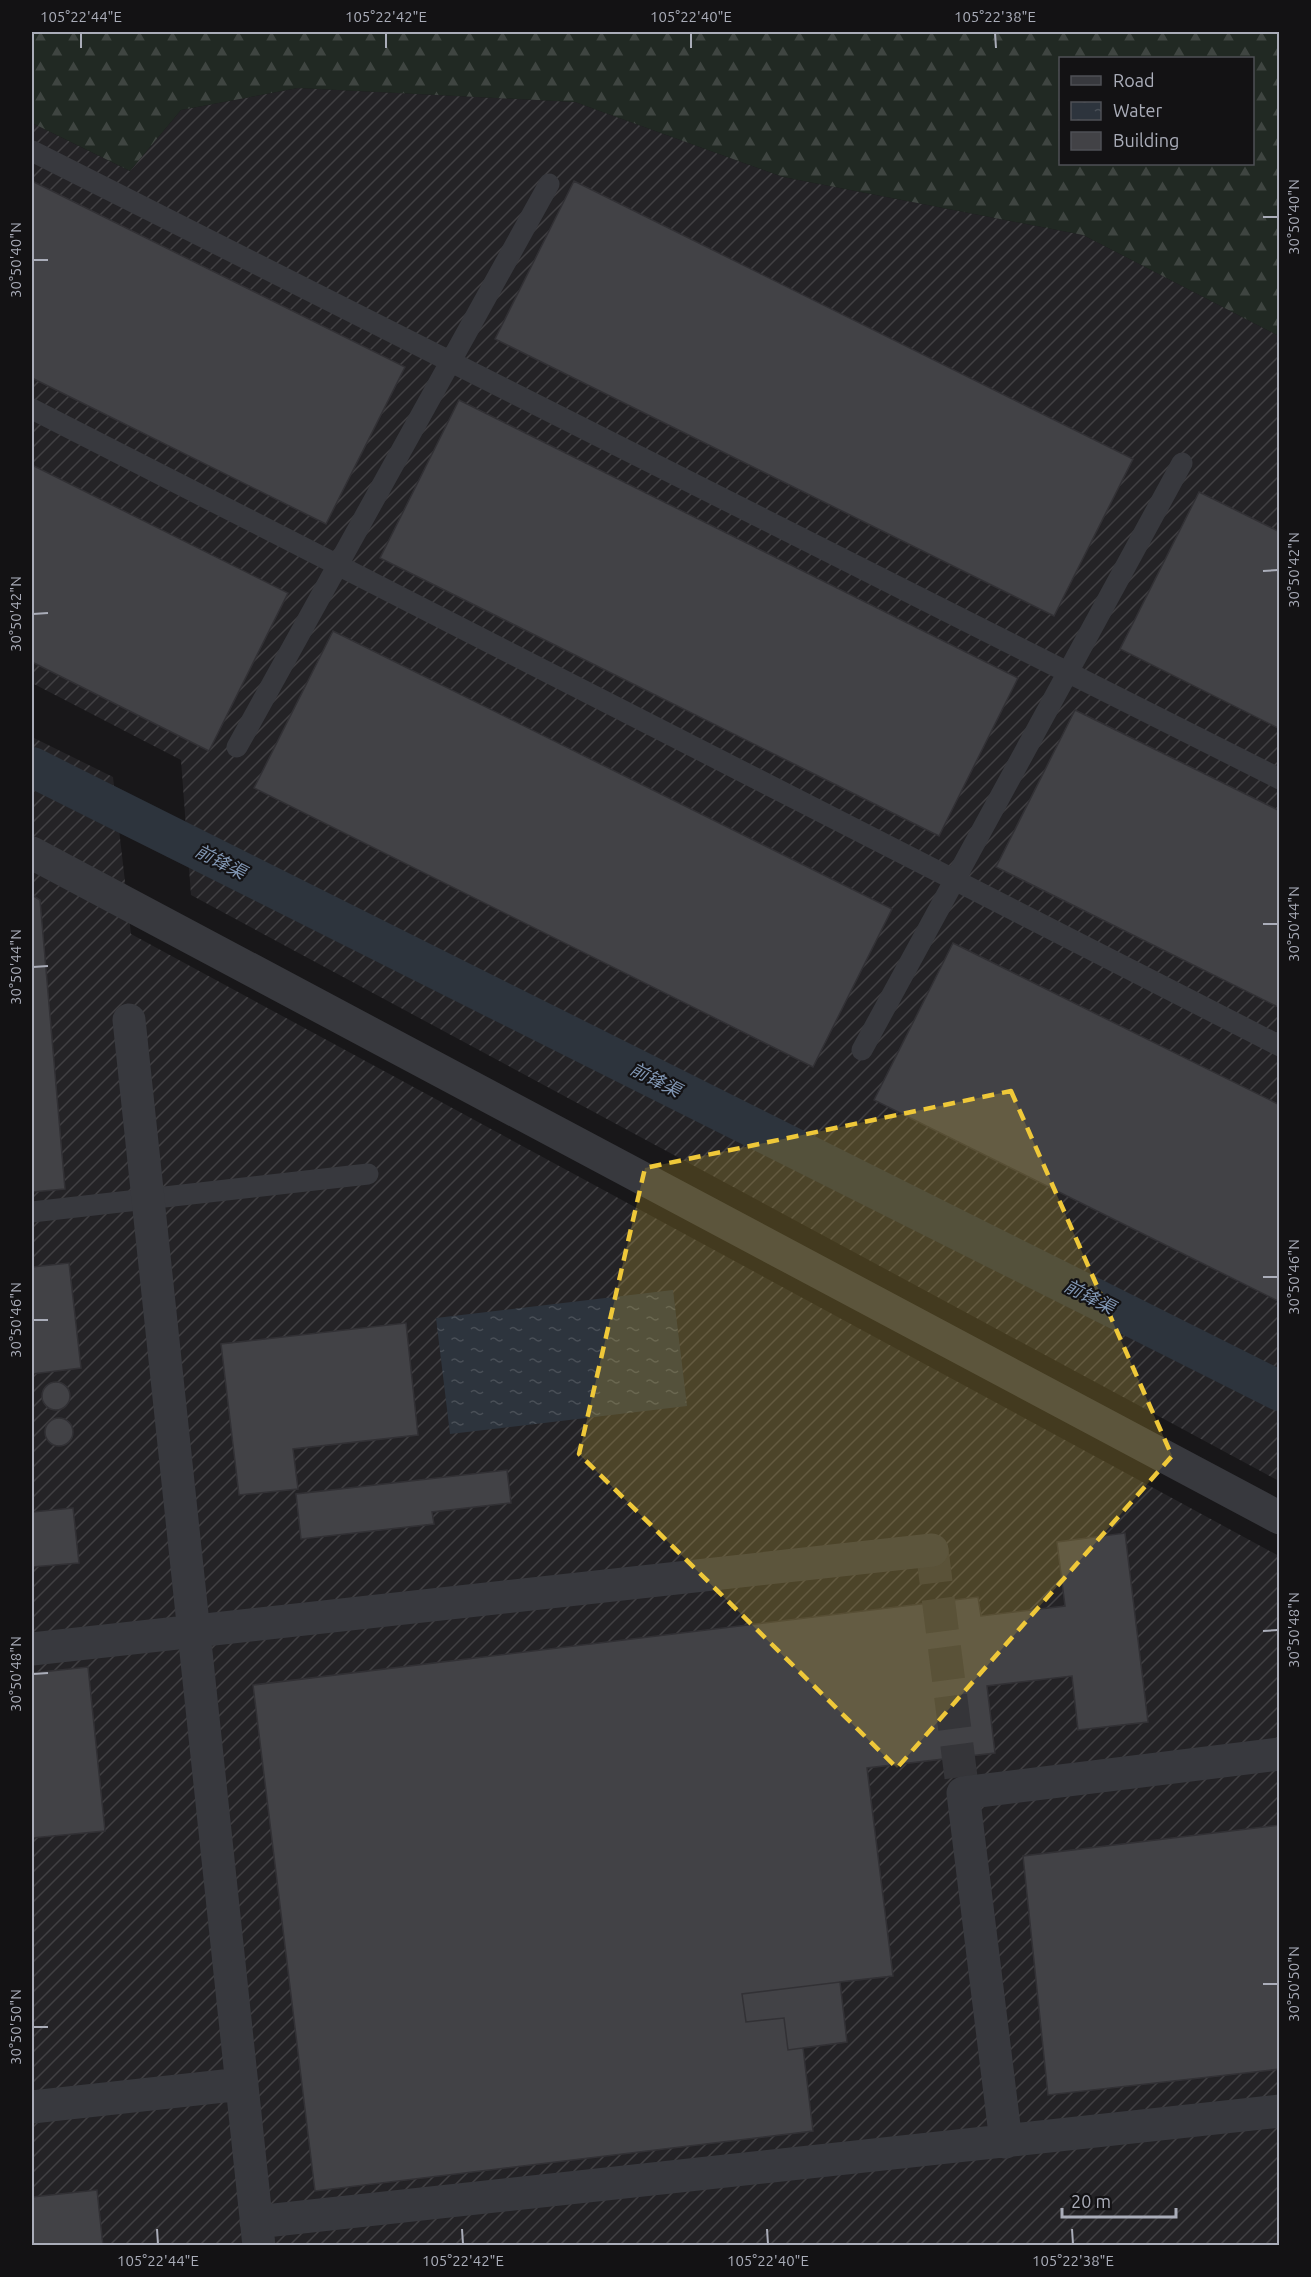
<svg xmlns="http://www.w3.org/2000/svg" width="1311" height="2277" font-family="Ubuntu,'Noto Sans SC',sans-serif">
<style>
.industrial{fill:url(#industrial-furrows)}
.forest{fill:url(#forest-firs);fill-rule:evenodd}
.water{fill:url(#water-ripples)}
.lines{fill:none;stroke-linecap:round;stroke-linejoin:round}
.canal{stroke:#2d343d;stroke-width:40}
.building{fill:#424246;stroke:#323135;stroke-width:1.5}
.street-tunnel{stroke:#353539;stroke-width:33;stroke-dasharray:33 16;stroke-linecap:butt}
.lane{stroke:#38393e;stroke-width:21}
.street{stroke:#38393e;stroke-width:33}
.marked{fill:#efc839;fill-opacity:0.2;stroke:#efc839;stroke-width:4.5;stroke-dasharray:12 8;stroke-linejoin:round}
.ticks{fill:none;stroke:#aaadb9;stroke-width:2}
.labels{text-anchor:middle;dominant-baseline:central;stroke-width:4.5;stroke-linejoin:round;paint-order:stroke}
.water-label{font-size:18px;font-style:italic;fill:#8196b3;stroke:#131214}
.neatline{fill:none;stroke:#aaadb9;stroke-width:2}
.ticks-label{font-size:15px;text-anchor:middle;fill:#aaadb9}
</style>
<defs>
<pattern id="industrial-furrows" width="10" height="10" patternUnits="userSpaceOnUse" patternTransform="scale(1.5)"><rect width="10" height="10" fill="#242326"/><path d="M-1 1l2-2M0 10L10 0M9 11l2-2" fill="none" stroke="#414043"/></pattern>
<pattern id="forest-firs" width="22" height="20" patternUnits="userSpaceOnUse" patternTransform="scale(1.5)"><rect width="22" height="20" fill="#212923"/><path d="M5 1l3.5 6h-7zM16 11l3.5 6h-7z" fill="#3f4541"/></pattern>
<pattern id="water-ripples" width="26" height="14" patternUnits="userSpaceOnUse" patternTransform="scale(1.5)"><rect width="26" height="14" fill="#2d343d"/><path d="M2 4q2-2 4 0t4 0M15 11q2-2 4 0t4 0" fill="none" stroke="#494f57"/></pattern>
</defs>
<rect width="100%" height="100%" fill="#181719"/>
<!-- industrial -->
<path class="industrial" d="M298,88L575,102L783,177L1083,235L1279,336V1481L191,895L181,760L32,683V123L130,171L181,110Z
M32,737L113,777L131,934L1279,1556V2245H32Z"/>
<!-- forest -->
<path class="forest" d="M32,32H1279V336L1083,235L783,177L575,102L298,88L181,110L130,171L32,123ZM1060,58H1252V164H1060Z"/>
<!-- water -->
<path class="water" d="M673,1290L687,1406L450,1434L436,1318Z"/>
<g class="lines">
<!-- canal -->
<path class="canal" d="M32,767L1280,1391"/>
</g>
<!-- building -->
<path class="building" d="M32,181L405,367L326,524L32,378Z
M574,181L1133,459L1054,616L495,339Z
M459,400L1018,678L939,836L380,558Z
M32,465L288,593L209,751L32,662Z
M1199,492L1280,532V729L1120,649Z
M333,631L892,909L813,1067L254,788Z
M1075,710L1280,811V1008L996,867Z
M32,895L40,900L65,1189L32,1192Z
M953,943L1280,1105V1302L874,1100Z
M69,1263L81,1368L32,1374V1267Z
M406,1323L418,1435L293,1449L298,1489L239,1495L221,1344Z
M42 1396a14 14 0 1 1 28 0a14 14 0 1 1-28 0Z
M45 1432a14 14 0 1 1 28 0a14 14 0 1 1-28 0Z
M507,1470L511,1503L432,1512L434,1524L301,1539L296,1494Z
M73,1508L79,1563L32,1567V1512Z
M1125,1533L1148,1722L1078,1730L1072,1676L987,1686L995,1753L867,1768L893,1976L840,1982L847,2042L803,2048L813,2131L315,2191L253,1685L978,1597L981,1616L1065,1606L1057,1542Z
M88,1667L105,1831L32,1838V1673Z
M1280,1825V2069L1048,2095L1023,1856Z
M840,1982L847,2042L788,2050L784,2018L746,2022L742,1994Z
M97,2190L103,2246H32V2197Z"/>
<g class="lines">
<!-- street-tunnel -->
<path class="street-tunnel" d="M932,1550L963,1793"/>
<!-- lane -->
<path class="lane" d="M32,151L1280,779
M32,409L1280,1046
M237,747L549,184
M862,1050L1182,463
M32,1212L368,1174"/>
<!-- street -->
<path class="street" d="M32,853L1280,1518
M129,1020L259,2246
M32,1649L932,1550
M32,2107L242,2084
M1006,2142L963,1793L1280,1754
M256,2222L1280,2111"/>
</g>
<!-- marked area -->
<path class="marked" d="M1011,1091L1172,1456L897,1768L579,1454L645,1168Z"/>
<!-- ticks -->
<path class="ticks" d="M81,33V48M386,33V48M691,33V48M995,33L996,48M1263,217H1278M33,260H48M1263,571L1278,570M33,614L48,613M1263,924H1278M33,967L48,966M1263,1277H1278M33,1320H48M1263,1631L1278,1630M33,1674L48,1673M1263,1984H1278M33,2027H48M157,2229L158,2244M462,2229L463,2244M767,2229L768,2244M1072,2229L1073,2244"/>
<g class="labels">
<!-- water labels -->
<g class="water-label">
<text transform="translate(221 861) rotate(27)">前锋渠</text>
<text transform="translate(656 1079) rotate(27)">前锋渠</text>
<text transform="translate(1090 1296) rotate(27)">前锋渠</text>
</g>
</g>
<!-- border -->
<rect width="1311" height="2277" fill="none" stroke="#131214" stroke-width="66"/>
<!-- legend -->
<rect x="1059" y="57" width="195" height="108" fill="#131214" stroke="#4f5056" stroke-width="1.5"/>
<rect x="1071" y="76" width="30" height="9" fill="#38393e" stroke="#4f5056" stroke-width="1.5"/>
<text x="1113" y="87" font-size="18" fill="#aaadb9">Road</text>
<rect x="1071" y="102" width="30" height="18" fill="url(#water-ripples)" stroke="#4f5056" stroke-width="1.5"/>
<text x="1113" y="117" font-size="18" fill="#aaadb9">Water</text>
<rect x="1071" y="132" width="30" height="18" fill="#424246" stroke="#4f5056" stroke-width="1.5"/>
<text x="1113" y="147" font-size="18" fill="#aaadb9">Building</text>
<!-- scale -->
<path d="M1062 2208v9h114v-9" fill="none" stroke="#aaadb9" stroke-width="3"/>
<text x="1071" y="2208" font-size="18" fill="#aaadb9" stroke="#131214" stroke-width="4.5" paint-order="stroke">20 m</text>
<rect x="33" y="33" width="1245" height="2211" class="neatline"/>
<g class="ticks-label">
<text x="81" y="22">105°22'44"E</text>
<text x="386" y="22">105°22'42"E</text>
<text x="691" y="22">105°22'40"E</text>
<text x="995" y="22">105°22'38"E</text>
<text transform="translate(1294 217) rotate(-90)" y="5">30°50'40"N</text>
<text transform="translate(16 260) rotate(-90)" y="5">30°50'40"N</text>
<text transform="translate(1294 570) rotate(-90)" y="5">30°50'42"N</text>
<text transform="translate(16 614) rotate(-90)" y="5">30°50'42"N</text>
<text transform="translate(1294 924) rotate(-90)" y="5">30°50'44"N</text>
<text transform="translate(16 967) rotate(-90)" y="5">30°50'44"N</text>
<text transform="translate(1294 1277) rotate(-90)" y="5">30°50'46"N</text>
<text transform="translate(16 1320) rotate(-90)" y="5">30°50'46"N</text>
<text transform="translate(1294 1630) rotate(-90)" y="5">30°50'48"N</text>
<text transform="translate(16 1674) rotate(-90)" y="5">30°50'48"N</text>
<text transform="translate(1294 1984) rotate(-90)" y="5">30°50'50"N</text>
<text transform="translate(16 2027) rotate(-90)" y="5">30°50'50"N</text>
<text x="158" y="2266">105°22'44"E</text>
<text x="463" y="2266">105°22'42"E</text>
<text x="768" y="2266">105°22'40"E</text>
<text x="1073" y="2266">105°22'38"E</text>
</g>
</svg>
